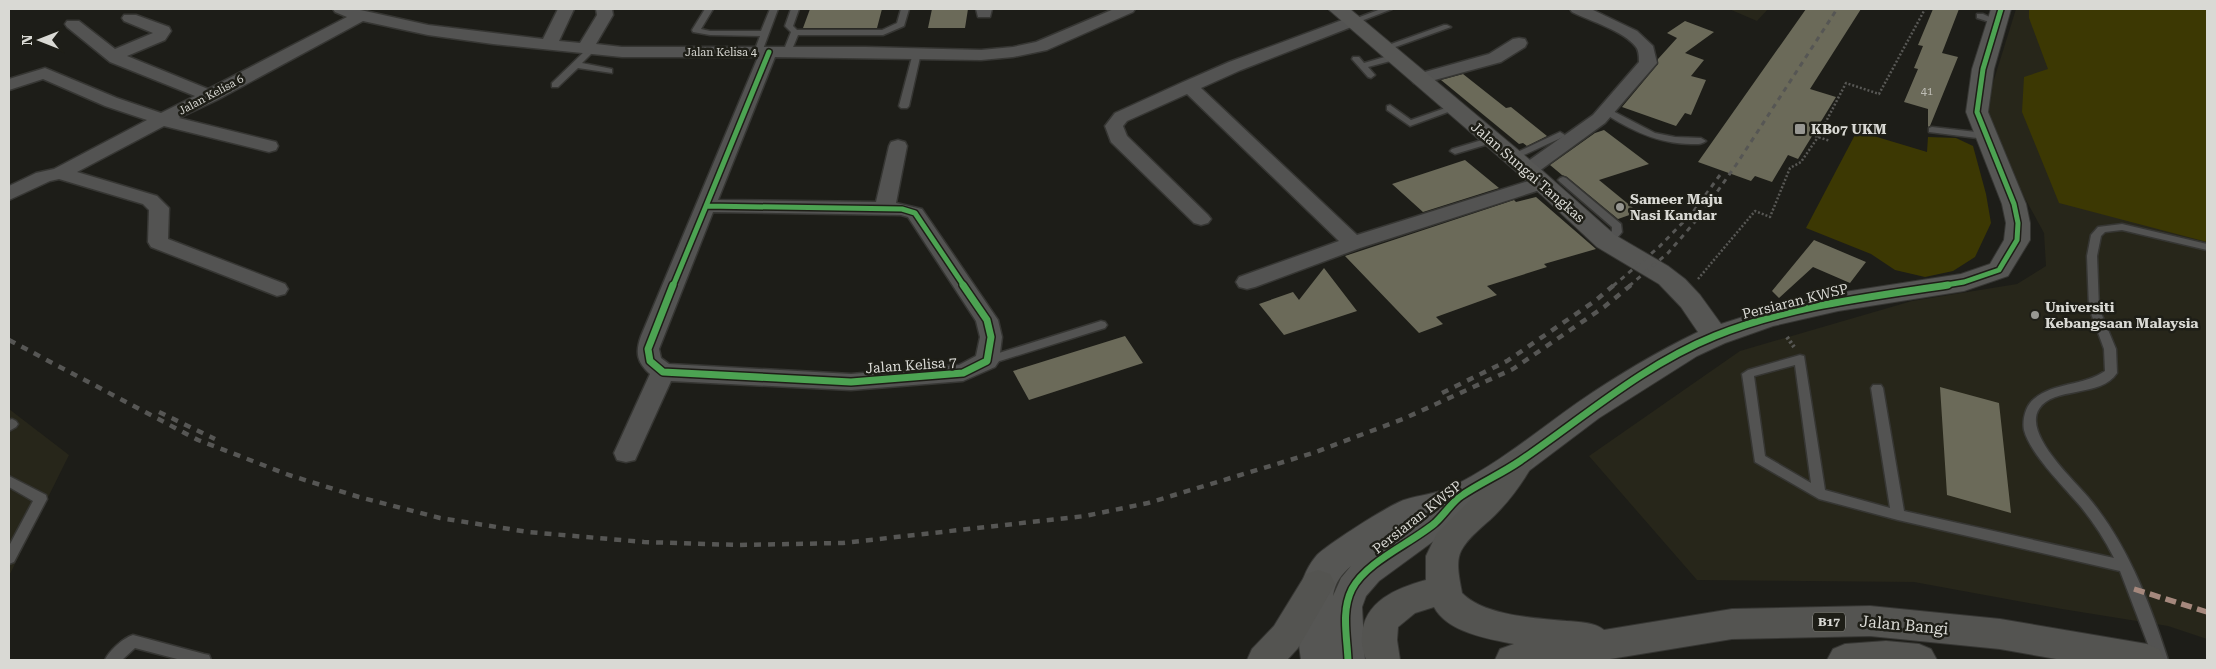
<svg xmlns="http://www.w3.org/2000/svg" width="2216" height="669" font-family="'Roboto Serif',serif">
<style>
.built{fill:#27261a}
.green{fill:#3c3803}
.building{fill:#6b6a59}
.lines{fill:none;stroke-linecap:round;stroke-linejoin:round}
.lane-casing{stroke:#363633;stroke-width:3}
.street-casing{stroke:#363633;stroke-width:3}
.secondary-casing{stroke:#363633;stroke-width:2}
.primary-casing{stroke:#363633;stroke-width:2}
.path-far1{stroke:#585855;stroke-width:2.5;stroke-dasharray:2 2;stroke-linecap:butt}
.path{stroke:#585855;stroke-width:4;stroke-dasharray:2.5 2.5;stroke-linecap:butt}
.lane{fill:#535352;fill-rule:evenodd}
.street{fill:#535352;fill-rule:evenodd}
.secondary{fill:#565654;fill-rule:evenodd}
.primary{fill:#545451;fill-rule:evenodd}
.rail-far1{stroke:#565654;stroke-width:3;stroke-dasharray:5 5;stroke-linecap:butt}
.rail{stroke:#565654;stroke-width:4.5;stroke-dasharray:7 7;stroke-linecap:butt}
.quiet{stroke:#a5887d;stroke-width:5.5;stroke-dasharray:11 5.5;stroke-linecap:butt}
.cycleway-far1-casing{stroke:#1e1e17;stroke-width:8}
.cycleway-casing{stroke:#1e1e17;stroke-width:10}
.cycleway-far1{stroke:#4ca352;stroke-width:5}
.cycleway{stroke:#4ca352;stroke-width:7}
.poi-dot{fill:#979792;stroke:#1e1e17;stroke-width:2}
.labels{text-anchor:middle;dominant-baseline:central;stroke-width:5;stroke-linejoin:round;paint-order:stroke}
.far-street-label{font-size:11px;fill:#d9d9d4;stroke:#1e1e17}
.number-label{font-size:11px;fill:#bebdb5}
.shield{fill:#1e1e17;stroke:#a1a19b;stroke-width:1}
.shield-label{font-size:12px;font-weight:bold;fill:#d9d9d4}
.poi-label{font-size:14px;font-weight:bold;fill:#d9d9d4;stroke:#1e1e17;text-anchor:start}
.street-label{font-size:14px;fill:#d9d9d4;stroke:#1e1e17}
.near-street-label{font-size:16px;fill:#d9d9d4;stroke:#1e1e17}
</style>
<rect width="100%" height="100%" fill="#1d1d18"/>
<!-- built -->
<path class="built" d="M1729,9H1768L1757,21Z
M2016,9H2207V639L2168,626L2062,609L1914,582L1697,580L1589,456L1740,351L1912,301L2017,284L2046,266L2044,233L2009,169L1990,121L1987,102Z
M9,409L69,455L9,576Z"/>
<!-- green -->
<path class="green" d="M2029,9H2207V242L2059,203L2022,112L2024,77L2048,69L2029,18Z
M1857,131L1927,152L1928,137L1956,138L1973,146L1986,194L1991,223L1975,257L1953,271L1925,277L1895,270L1871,254L1806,228Z"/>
<!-- building -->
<path class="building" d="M810,9H882L877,28H803Z
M932,9H968L965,28H928Z
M1806,9H1861L1810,89L1836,97L1798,159L1788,155L1772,182L1755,176L1751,181L1698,162Z
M1933,9H1959L1942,53L1958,57L1930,126L1928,127V109L1904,102L1918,69L1914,68L1923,46L1918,45Z
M1685,21L1714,32L1685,53L1704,60L1691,76L1706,80L1691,115L1685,113L1676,126L1622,107L1658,64V59L1677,38L1667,33Z
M1463,74L1506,108L1511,107L1547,136L1527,146L1523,143L1519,144L1441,80Z
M1604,130L1649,164L1599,180L1638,212L1618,219L1567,177L1562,175L1550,165L1595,133Z
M1465,160L1499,188L1423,212L1392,184Z
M1536,197L1596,249L1544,264L1547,267L1487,286L1497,295L1436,317L1443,324L1419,333L1345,256L1514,200L1516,202Z
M1814,240L1866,262L1850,283L1813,267L1779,298L1772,291Z
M1324,268L1357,311L1284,335L1259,304L1293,292L1299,300Z
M1125,336L1143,363L1029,400L1013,371Z
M1940,387L1999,403L2011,513L1947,495Z"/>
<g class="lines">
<defs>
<path id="lane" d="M705,9H713L701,29L710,31H761L770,9H778L762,52L758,55L754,52L760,36L710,35L693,32L692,30Z
M791,9H799L793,26L797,30H882L897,23L901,9H909L904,26L883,35H798L791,52L787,55L783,52L791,32L785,26Z
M1381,9H1392L1356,23L1349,21Z
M1977,14H1983L2000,22L1996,24L1977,18Z
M1444,25H1447L1451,27L1387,50H1381L1380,48Z
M592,46L596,49L582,63L612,69V73L578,68L558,87H552V83L589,47Z
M917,50L921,53L909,106L907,108H901L899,106L913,53Z
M1395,54L1398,55V59L1368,67L1375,75L1371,78L1368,77L1352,59L1353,57H1359L1364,63Z
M1390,105L1411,120L1454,105L1459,108L1410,126L1387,110V106Z
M1607,108L1655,133L1675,137L1701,138L1706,141C1701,145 1697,144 1691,144C1659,144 1630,130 1604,113L1602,111Z
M1932,127L1985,133L1990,136L1985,139L1929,132V128Z
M1560,132L1565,135L1563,137L1515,159L1512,160L1507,157Z
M1492,137L1497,140L1495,142L1455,154L1450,151L1452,149Z
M1563,177L1566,178L1621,224L1622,232C1618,238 1610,245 1602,243L1601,241L1612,231V227L1560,182L1558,180L1560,178Z
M2122,224L2207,244V250L2122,230L2105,232L2101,236L2097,256L2099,308L2116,349L2117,373C2101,398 2053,386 2039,409C2023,434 2073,479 2088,497C2127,543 2150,603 2168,660H2154L2120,571L1898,520L1819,499L1755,462L1742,374L1748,370L1800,355L1804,356L1825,490L1890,508L1871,388L1873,385H1881L1883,388L1904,511L2114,558C2105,540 2094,523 2081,507C2065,488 2030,454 2024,430C2022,419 2026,405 2034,399C2054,382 2084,386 2105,371L2104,349L2089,308L2087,256L2091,235L2098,227ZM1795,365L1811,483L1765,456L1754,376Z
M1101,321L1105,322L1107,325L1105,328L987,365L981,361L983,358Z
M12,419L16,421L18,424L16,427L9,431V420Z
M9,476L46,495L47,499L14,562L9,564V546L33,501L9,487Z
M133,635L204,654L209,655L211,660H181L135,648L122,660H105C109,651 123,638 133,635Z"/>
<path id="street" d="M333,9H356L428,25L543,39L558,9H574L559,41L580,43L597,15L596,9H612L613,15L596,44L622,47H866L981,50L1013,47L1036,42L1114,9H1135L1133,12L1047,50L1013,57L981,60L775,57L718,200L876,202L889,146L891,142L898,140L905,142L907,146L896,203L922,209L998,320L1002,337L999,361L995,367L963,381L851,390L671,381L635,460L626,462L617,460L614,453L650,374C637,362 635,353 641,336L758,57H622L493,44L428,35L363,21L217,100L179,118L276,142L278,146L276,150L269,152L164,126L77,172L157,196L169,208L168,239L285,284L288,289L285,294L277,296L151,247L148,242L149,210L143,204L59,179L50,181L9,200V186L36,173L54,169L147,120L105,106L43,79L9,90V79L45,68L117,98L161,113L195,96L110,62L67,27L65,24L67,21H79L115,49L153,33L124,21L122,18L124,15H136L169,27L171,31L165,40L127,56L208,89L347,17L335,12ZM713,212L901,215L908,217L976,321L980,337L976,356L959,365L851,374L669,364L661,358L659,349Z
M976,9H992L990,17H978Z
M1570,9H1591L1637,31L1653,46L1657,63L1605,123L1535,174L1528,176L1521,174L1518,170L1521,166L1593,115L1639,62C1639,57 1639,51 1636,47C1624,31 1590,21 1572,12Z
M1353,16L1359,18L1361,21L1359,24L1241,70L1201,88L1357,235L1535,179L1542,177L1549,179L1552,183L1549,187L1360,248L1255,287L1247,289L1239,287L1236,282L1239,277L1339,241L1187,94L1127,121L1123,126L1127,136L1208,215L1211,219L1208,223L1201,225L1194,223L1111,142L1105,126L1115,113L1183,82L1229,62Z
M1519,38L1525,39L1527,43L1525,47L1501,62L1420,84L1414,83L1411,79L1414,75L1489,54L1513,39Z"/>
<path id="secondary" d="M1328,9H1350L1536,165L1615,235L1668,266L1685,279L1700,295L1721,324L1768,309L1838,293L1961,274L1990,264L2004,240L2006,223L2002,204L1966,112L1972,69L1991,9H2011L1994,69L1988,112L2026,204L2030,223V240L2008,276L1964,291L1838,311L1773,326L1725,343L1697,356L1599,418L1530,470L1471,506L1446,532L1379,581L1366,596L1362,607L1365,660H1301C1296,625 1292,584 1317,555C1328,544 1389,505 1404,500C1419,495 1437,494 1451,487C1497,465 1536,432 1577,403C1615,377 1656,352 1698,332L1681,307L1659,284L1597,247L1520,175ZM1351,566L1341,578L1333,596C1335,582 1341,575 1351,566Z"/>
<path id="primary" d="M1519,450L1530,454L1534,462C1524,481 1511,499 1495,515C1484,526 1468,537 1461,551C1455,563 1460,581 1462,593C1484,616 1536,618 1566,621C1579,622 1594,622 1604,630L1732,609L1870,606L2000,619L2147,644L2159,649L2165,660H2062L2000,649L1870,636L1732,639L1604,660H1495L1500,649L1514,644C1488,639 1447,632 1434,607L1415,613L1398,627L1397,640L1400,660H1366C1364,653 1361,645 1362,637C1363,601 1397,588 1426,580V556L1437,533L1482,488L1508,454Z
M1318,570L1330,574L1335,584L1298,648L1287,660H1247L1252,649L1274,626L1306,574Z
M1886,641L1919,644L1931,649L1937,660H1827L1833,649L1845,644Z"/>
</defs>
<!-- lane casing -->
<use href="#lane" class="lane-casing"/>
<!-- street casing -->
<use href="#street" class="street-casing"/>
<!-- secondary casing -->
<use href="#secondary" class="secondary-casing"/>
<!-- primary casing -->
<use href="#primary" class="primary-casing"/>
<!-- path-far1 -->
<path class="path-far1" d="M1815,136L1830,141
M1698,279L1755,211L1770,217L1790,168L1801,162L1818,137L1846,83L1879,94L1925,9"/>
<!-- path -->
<path class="path" d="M1787,337L1794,347"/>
<!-- lane -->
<use href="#lane" class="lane"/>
<!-- street -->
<use href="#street" class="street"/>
<!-- secondary -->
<use href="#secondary" class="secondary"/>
<!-- primary -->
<use href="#primary" class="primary"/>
<!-- rail-far1 -->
<path class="rail-far1" d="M1613,286L1659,247L1693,212L1720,175
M1629,286L1668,253L1700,216L1736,165L1837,9"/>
<!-- rail -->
<path class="rail" d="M9,340L198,440L289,475L359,497L440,518L528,532L644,542L738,545L843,543L1085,516L1148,503L1313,453L1403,419L1513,369L1604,307L1631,285
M1442,393L1507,361L1595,301L1614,285
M159,412L215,439"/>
<!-- quiet -->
<path class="quiet" d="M2134,589L2207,612"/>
<defs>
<path id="cycleway-far1" d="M706,206L902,209L915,213L964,286
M706,206L769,52
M673,286L706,206
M1940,286L1964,282L1999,270L2017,240L2018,223L2014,204L1977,112L1983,69L2001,9"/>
<path id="cycleway" d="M673,285L648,349L650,361L663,372L851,382L963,373L987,361L991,337L987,320L963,285
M1348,660C1347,636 1341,611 1352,589C1367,561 1410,544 1435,523C1444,515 1451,503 1461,496C1480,483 1501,474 1520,461C1583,418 1643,365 1715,336C1789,306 1870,297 1948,285"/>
</defs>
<!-- cycleway-far1 casing -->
<use href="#cycleway-far1" class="cycleway-far1-casing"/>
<!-- cycleway casing -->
<use href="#cycleway" class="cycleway-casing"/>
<!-- cycleway-far1 -->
<use href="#cycleway-far1" class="cycleway-far1"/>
<!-- cycleway -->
<use href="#cycleway" class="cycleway"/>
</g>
<!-- markers -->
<g class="poi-dot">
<rect x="1794" y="123" width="12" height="12" rx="2.5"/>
<circle cx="1620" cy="207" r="5"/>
<circle cx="2035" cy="315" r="5"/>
</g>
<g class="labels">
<!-- far-street labels -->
<g class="far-street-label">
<text x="721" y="52">Jalan Kelisa 4</text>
<text transform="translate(211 95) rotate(-28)">Jalan Kelisa 6</text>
</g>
<!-- number labels -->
<g class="number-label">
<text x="1927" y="91">41</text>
</g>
<!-- shield labels -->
<rect class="shield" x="1813" y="612.5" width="32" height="19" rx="4"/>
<g class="shield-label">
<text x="1829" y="622">B17</text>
</g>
<!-- poi labels -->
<g class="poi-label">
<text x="1811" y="129">KB07 UKM</text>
<text x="1630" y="199">Sameer Maju<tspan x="1630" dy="16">Nasi Kandar</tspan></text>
<text x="2045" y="307">Universiti<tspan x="2045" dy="16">Kebangsaan Malaysia</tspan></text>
</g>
<!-- street labels -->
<g class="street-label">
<text transform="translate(1528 172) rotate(41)">Jalan Sungai Tangkas</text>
<text transform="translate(1795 301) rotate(-14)">Persiaran KWSP</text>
<text transform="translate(911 365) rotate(-4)">Jalan Kelisa 7</text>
<text transform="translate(1417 517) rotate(-38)">Persiaran KWSP</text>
</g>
<!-- near-street labels -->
<g class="near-street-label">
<text transform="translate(1904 625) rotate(5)">Jalan Bangi</text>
</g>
</g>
<!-- border -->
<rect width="2216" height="669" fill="none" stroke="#d9d9d4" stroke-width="20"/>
<!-- north arrow -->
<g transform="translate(40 40) rotate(270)" stroke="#1e1e17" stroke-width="4" paint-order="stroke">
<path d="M0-4L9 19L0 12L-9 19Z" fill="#d9d9d4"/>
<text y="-8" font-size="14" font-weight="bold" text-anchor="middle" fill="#d9d9d4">N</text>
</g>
</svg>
